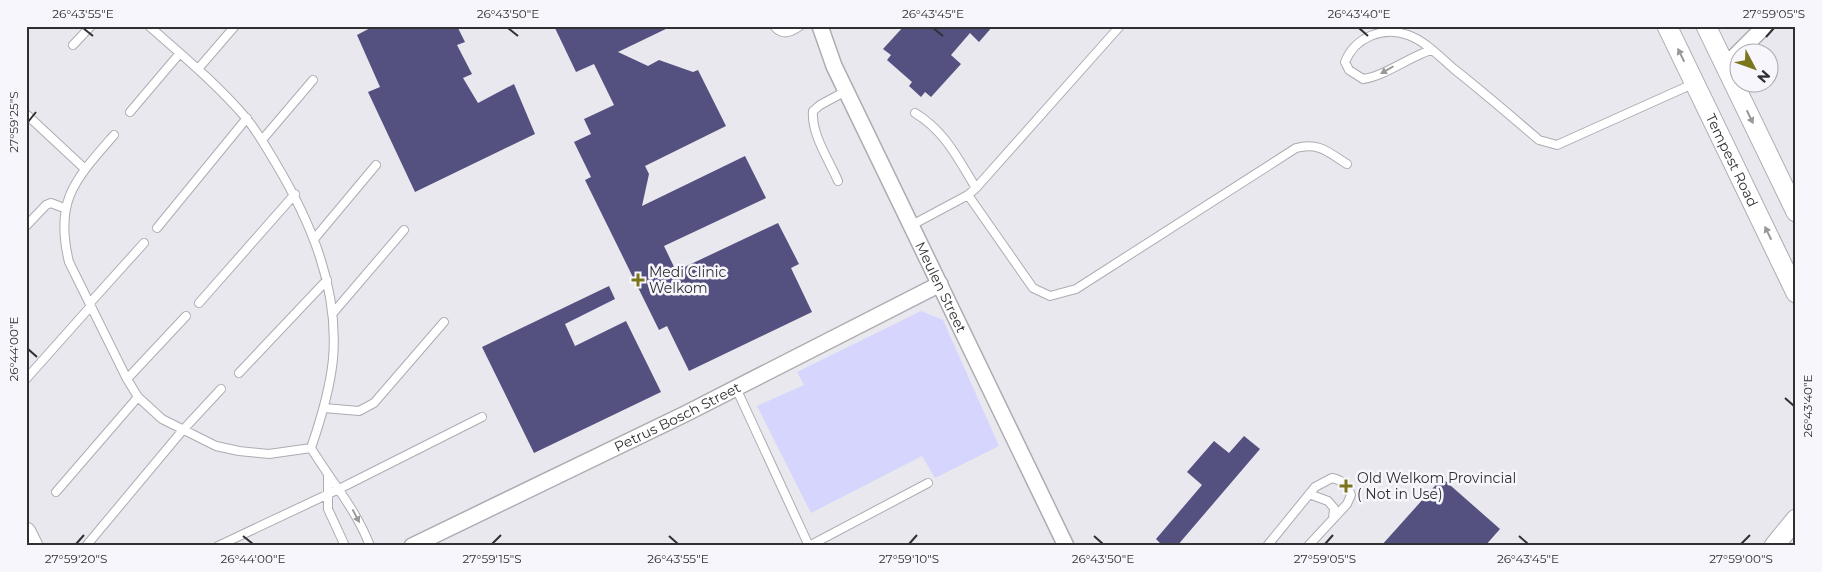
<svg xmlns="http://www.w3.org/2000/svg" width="1822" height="572" font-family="Montserrat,sans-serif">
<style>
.green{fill:#d6d5fd}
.building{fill:#545080}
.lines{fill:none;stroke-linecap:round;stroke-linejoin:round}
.service-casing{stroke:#acacb2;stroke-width:10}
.minor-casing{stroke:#acacb2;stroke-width:18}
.tertiary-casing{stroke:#acacb2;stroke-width:21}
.service{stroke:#fff;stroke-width:8}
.minor{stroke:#fff;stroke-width:15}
.tertiary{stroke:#fff;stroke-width:19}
.oneway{fill:#989898}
.ticks{fill:none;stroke:#303032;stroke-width:2}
.poi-dot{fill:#7b761b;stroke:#f6f6fc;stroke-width:2}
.labels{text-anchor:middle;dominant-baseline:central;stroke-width:5;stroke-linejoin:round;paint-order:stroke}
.street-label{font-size:14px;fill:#303032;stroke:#f6f6fc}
.poi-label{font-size:14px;fill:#303032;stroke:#f6f6fc;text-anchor:start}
.neatline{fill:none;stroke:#303032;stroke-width:2}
.ticks-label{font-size:12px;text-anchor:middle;fill:#303032}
</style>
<rect width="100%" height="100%" fill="#e9e8ee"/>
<!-- green -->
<path class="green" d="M921,311L943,320L999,446L935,478L922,456L811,513L757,406L804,385L797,372Z"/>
<!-- building -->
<path class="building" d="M374,26H457L465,42L457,45L472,74L463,78L478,103L514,84L535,134L415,192L368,92L380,87L357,35Z
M554,26H672L618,52L648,66L659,60L693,72L698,70L726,126L645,166L649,174L642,206L745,156L766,198L664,246L676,271L778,223L799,264L791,268L812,312L689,371L667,326L659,330L585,180L591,177L574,142L591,134L584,119L614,105L594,64L576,72Z
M904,26H993L979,42L970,33L951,55L961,64L931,97L925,92L921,97L909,86L912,82L887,60L891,55L883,49Z
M609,286L615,299L565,324L575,346L626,321L661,392L534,453L482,347Z
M1244,436L1260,449L1177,546H1163L1156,539L1202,485L1187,472L1214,441L1229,453Z
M1442,478L1500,529L1485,546H1381Z"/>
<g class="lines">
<defs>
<path id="service" d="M149,26C182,55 217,84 246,118C257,131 266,147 275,162C311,222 339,288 333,359C330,390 321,419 311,448C331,481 356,509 370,546
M774,26C782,36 790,33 800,26
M73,45L91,26
M1431,50C1409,57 1385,76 1363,79L1349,70L1345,62C1355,37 1383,26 1408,35C1425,41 1440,57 1454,69C1483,92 1511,116 1539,140L1557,145L1695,83
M198,69L235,26
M130,112L180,53
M915,113C945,131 958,159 976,188
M26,114L85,169
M114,135C75,180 54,200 69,262L127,379L138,397L162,419L216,446L239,451L269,454L311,448
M262,140L313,80
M838,181C829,160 811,134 813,111L820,105L846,91
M968,195L1033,288L1050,296L1076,289L1296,148C1319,142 1328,152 1347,164
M912,225L968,195L976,188L1120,26
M26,226L46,205L51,203L64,208
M157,228L247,118
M315,238L376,165
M90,303L144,243
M199,303L295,194
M333,313L404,230
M239,373L327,280
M26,379L91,306
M127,379L186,316
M736,388L809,546
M324,408L359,411L374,403L444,322
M328,477V509L345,546
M56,492L138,397
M1309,494L1328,501L1334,508L1333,519
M86,546L182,431L221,389
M218,546L339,489L482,417
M809,546L928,483
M1267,546L1315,487L1332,478C1342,480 1347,485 1351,495L1347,504L1308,546"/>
<g id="minor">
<path id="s1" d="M820,26L834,66L1066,546"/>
<path d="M1725,66L1765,26"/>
<path id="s2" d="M412,546L685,414L940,284"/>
</g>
<g id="tertiary">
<path id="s3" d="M1667,26L1796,293"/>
<path d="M1706,26L1796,212"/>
<path d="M26,532L33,546"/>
<path d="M1774,546L1796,519"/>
</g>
</defs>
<!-- service casing -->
<use href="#service" class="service-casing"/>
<!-- minor casing -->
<use href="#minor" class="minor-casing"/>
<!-- tertiary casing -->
<use href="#tertiary" class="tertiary-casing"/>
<!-- service -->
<use href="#service" class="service"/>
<!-- minor -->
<use href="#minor" class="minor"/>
<!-- tertiary -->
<use href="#tertiary" class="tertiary"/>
</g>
<!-- one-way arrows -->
<defs><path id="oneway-solid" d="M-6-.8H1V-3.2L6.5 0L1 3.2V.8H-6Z" transform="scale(1.25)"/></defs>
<g class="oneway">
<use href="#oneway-solid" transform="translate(1681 55) rotate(-116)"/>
<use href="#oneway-solid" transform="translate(1387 70) rotate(150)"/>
<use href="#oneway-solid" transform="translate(1750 117) rotate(64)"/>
<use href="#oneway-solid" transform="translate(1768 233) rotate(-116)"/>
<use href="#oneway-solid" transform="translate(356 516) rotate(62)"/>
</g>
<!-- ticks -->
<path class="ticks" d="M83,28L93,36M508,28L518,36M933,28L943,36M1359,28L1368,36M1766,37L1774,28M28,122L36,112M28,349L37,357M1785,398L1794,406M243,536L253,544M669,536L678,544M1094,536L1103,544M1519,536L1528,544M76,544L84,535M492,544L501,535M909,544L917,535M1325,544L1333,535M1741,544L1750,535"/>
<!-- markers -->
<g class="poi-dot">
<path d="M635.5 272.5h5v5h5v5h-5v5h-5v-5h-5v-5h5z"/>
<path d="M1343.5 478.5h5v5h5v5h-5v5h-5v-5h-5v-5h5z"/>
</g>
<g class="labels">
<!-- street labels -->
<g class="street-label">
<text stroke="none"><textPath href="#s3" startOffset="149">Tempest Road</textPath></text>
<text stroke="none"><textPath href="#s1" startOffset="288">Meulen Street</textPath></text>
<text stroke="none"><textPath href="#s2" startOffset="295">Petrus Bosch Street</textPath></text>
</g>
<!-- poi labels -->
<g class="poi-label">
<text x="649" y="272">Medi Clinic<tspan x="649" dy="16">Welkom</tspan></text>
<text x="1357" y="478">Old Welkom Provincial<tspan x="1357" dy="16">( Not in Use)</tspan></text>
</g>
</g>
<!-- border -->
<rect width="1822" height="572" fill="none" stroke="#f6f6fc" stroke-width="55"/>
<!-- north arrow -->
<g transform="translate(1754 68) rotate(131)"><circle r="24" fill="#f6f6fc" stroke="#a7a7ab"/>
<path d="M0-4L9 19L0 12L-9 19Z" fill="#7b761b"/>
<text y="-8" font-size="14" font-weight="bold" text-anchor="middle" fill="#303032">N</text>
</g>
<rect x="28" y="28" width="1766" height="516" class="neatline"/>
<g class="ticks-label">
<text x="83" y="18">26°43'55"E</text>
<text x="508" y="18">26°43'50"E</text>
<text x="933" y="18">26°43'45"E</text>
<text x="1359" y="18">26°43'40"E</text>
<text x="1774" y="18">27°59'05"S</text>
<text transform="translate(14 122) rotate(-90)" y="4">27°59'25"S</text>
<text transform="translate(14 349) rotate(-90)" y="4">26°44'00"E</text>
<text transform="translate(1808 406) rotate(-90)" y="4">26°43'40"E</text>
<text x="76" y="563">27°59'20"S</text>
<text x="253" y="563">26°44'00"E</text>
<text x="492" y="563">27°59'15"S</text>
<text x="678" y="563">26°43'55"E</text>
<text x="909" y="563">27°59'10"S</text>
<text x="1103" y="563">26°43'50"E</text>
<text x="1325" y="563">27°59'05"S</text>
<text x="1528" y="563">26°43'45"E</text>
<text x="1741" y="563">27°59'00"S</text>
</g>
</svg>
